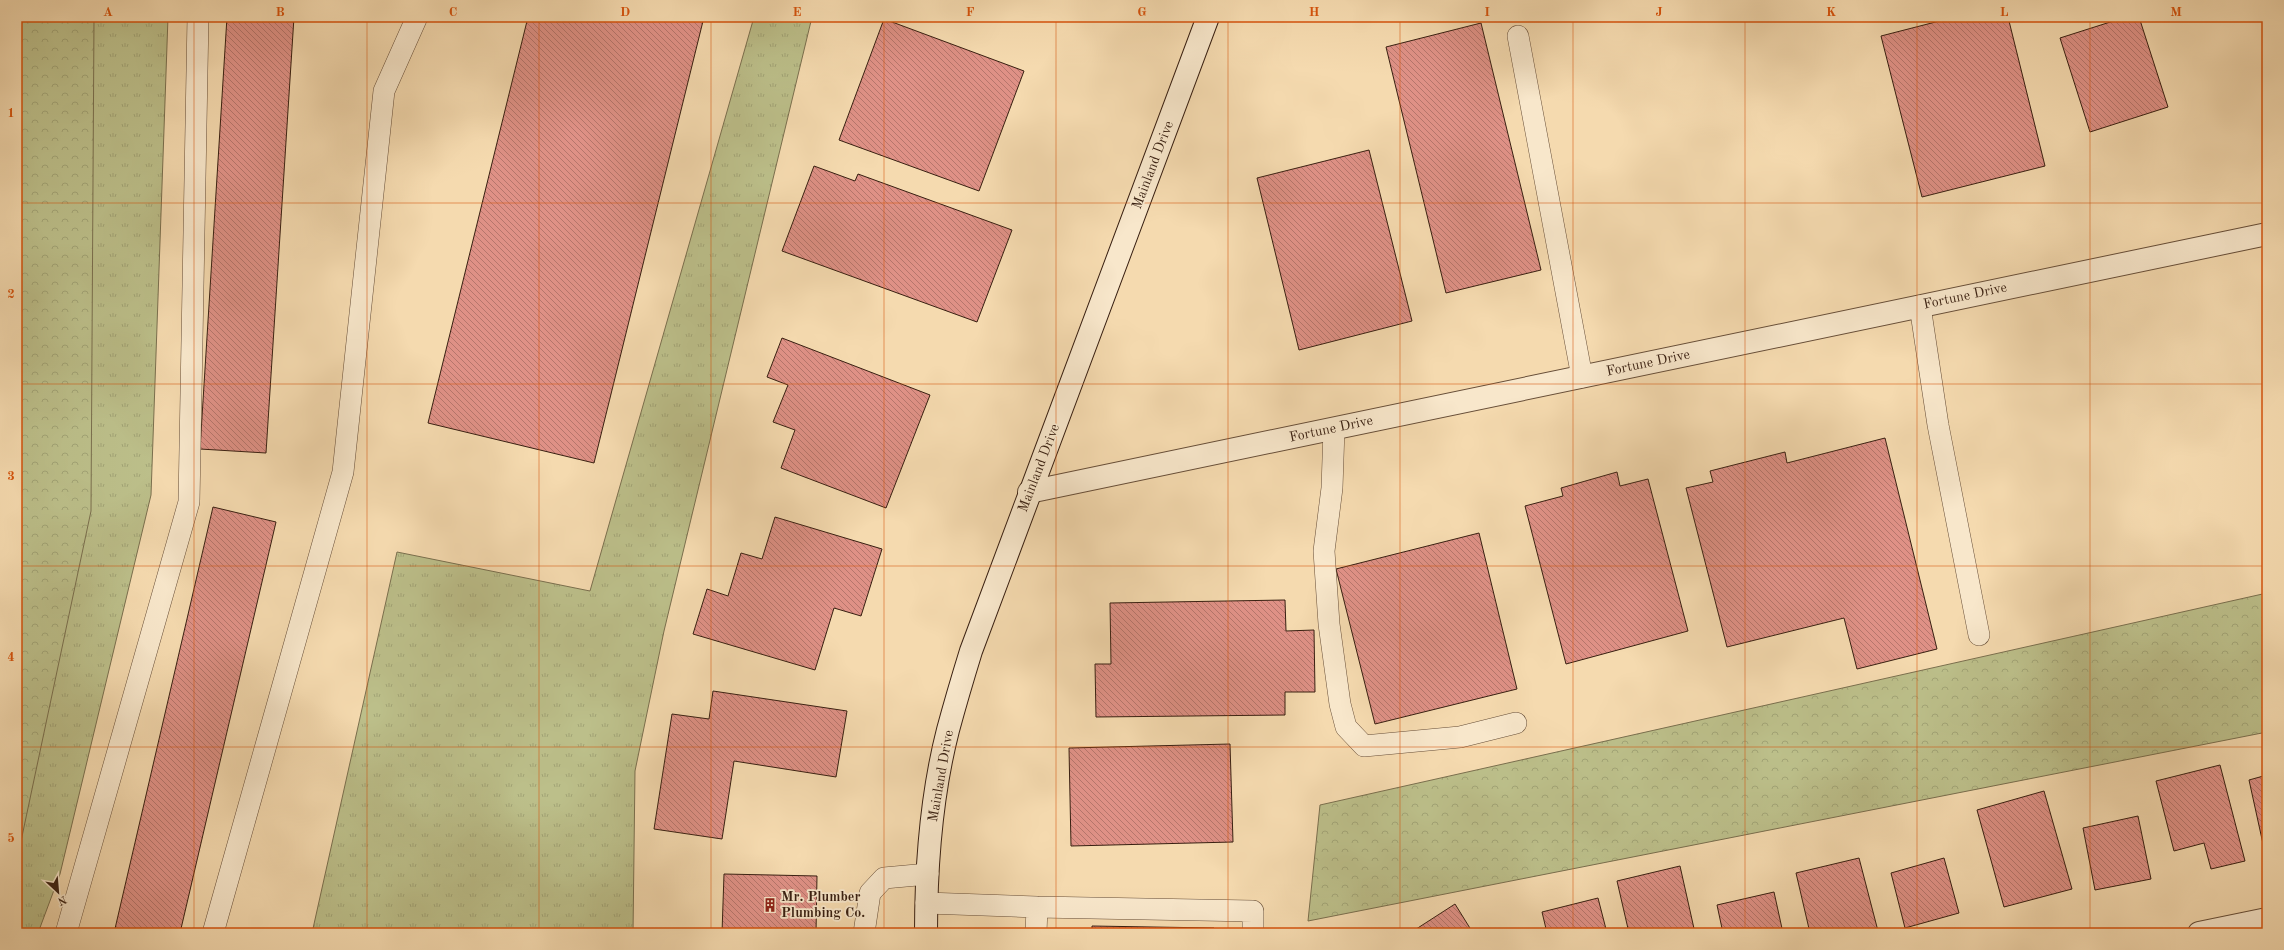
<svg xmlns="http://www.w3.org/2000/svg" width="2284" height="950" font-family="'Old Standard TT',serif">
<style>
.grass{fill:url(#grass-tufts);stroke:#7a6f4e}
.forest{fill:url(#forest-crowns);stroke:#7a6f4e}
.building{fill:url(#building-back-hatch);stroke:#381f11}
.lines{fill:none;stroke-linecap:round;stroke-linejoin:round}
.lane-casing{stroke:#674e38;stroke-width:22}
.street-casing{stroke:#674e38;stroke-width:24}
.secondary-casing{stroke:#381f11;stroke-width:24}
.lane{stroke:#f8e7cb;stroke-width:21}
.street{stroke:#f8e7cb;stroke-width:22}
.secondary{stroke:#f8e7cb;stroke-width:22}
.grid{fill:none;stroke:#d6530c;stroke-width:1;stroke-opacity:0.55}
.labels{text-anchor:middle;dominant-baseline:central;stroke-width:3.5;stroke-linejoin:round;paint-order:stroke}
.street-label{font-size:14px;fill:#381f11;stroke:#f8e7cb}
.poi-label{font-size:14px;font-weight:bold;fill:#381f11;stroke:#f8e7cb;text-anchor:start}
.neatline{fill:none;stroke:#d6530c;stroke-width:1.5}
.grid-label{font-size:13px;text-anchor:middle;font-weight:bold;fill:#d6530c}
</style>
<defs>
<pattern id="grass-tufts" width="24" height="20" patternUnits="userSpaceOnUse"><rect width="24" height="20" fill="#bcbf8a"/><path d="M3 7l-1-3M5 7V3M7 7l1-3M15 17l-1-3M17 17v-4M19 17l1-3" fill="none" stroke="#a2a476"/></pattern>
<pattern id="forest-crowns" width="20" height="18" patternUnits="userSpaceOnUse"><rect width="20" height="18" fill="#bcbf8a"/><path d="M2 6a3 3 0 1 1 6 0M12 15a3 3 0 1 1 6 0" fill="none" stroke="#a2a476"/></pattern>
<pattern id="building-back-hatch" width="6" height="6" patternUnits="userSpaceOnUse"><rect width="6" height="6" fill="#df9186"/><path d="M-1 5l2 2M0 0l6 6M5-1l2 2" fill="none" stroke="#b6766c"/></pattern>
</defs>
<rect width="100%" height="100%" fill="#f5daaf"/>
<filter id="stains"><feTurbulence type="fractalNoise" baseFrequency=".005" numOctaves="4"/><feColorMatrix values="0 0 0 0 .2 0 0 0 0 .09 0 0 0 0 .02 0 0 0 .5 -.17"/></filter>
<radialGradient id="worn" r=".72"><stop offset=".6" stop-color="#630" stop-opacity="0"/><stop offset="1" stop-color="#630" stop-opacity=".3"/></radialGradient>
<!-- grass -->
<path class="grass" d="M17,17H168L151,495L60,874L38,933H17Z
M754,17H812L664,631L635,771L633,933H312L397,552L590,591Z"/>
<!-- forest -->
<path class="forest" d="M17,17H94L91,511L17,860Z
M2267,593V732L1308,921L1320,805Z"/>
<!-- building -->
<path class="building" d="M227,17H294L266,453L200,449Z
M528,17H704L594,463L428,423Z
M1399,17H1419L1400,21Z
M1955,17H2008L2045,166L1922,197L1881,36Z
M2126,17H2139L2168,107L2090,132L2060,38Z
M884,19L1024,71L979,191L839,140Z
M1481,23L1541,270L1446,293L1386,47Z
M1369,150L1412,321L1299,350L1257,178Z
M814,166L855,181L858,174L1012,230L977,322L782,251Z
M782,338L930,395L886,508L781,468L795,430L773,422L788,385L767,377Z
M1885,438L1937,649L1857,669L1844,618L1727,647L1686,488L1713,482L1710,471L1785,452L1787,463Z
M1617,472L1620,486L1648,479L1688,631L1566,664L1525,506L1563,496L1561,488Z
M213,507L276,522L180,933H114Z
M775,517L882,549L861,616L834,608L815,670L693,634L707,589L728,596L741,553L762,559Z
M1479,533L1517,689L1375,724L1336,569Z
M1285,600L1286,631L1314,630L1315,692H1285V715L1096,717L1095,664H1111L1110,603Z
M713,691L847,711L836,777L734,761L722,839L654,829L672,714L709,719Z
M1230,744L1233,842L1071,846L1069,748Z
M2220,765L2245,861L2211,869L2204,843L2174,851L2156,781Z
M2267,775V853H2265L2249,780Z
M2044,791L2072,889L2004,907L1977,810Z
M2138,816L2151,879L2095,890L2083,828Z
M1859,858L1878,931L1810,933L1796,873Z
M1944,858L1959,913L1905,928L1891,873Z
M1680,866L1695,933H1629L1617,881Z
M724,874L817,876L816,933H722Z
M1774,892L1783,933H1723L1717,905Z
M1598,898L1607,933H1547L1542,912Z
M1455,904L1473,933H1410Z
M1092,926L1214,928V933H1092Z"/>
<g class="lines">
<defs>
<path id="lane" d="M1518,36L1582,377
M1920,306L1938,425L1979,635
M1334,429L1332,488L1324,551L1329,624L1340,704L1346,727L1364,746L1460,737L1516,723
M926,903L1037,907L1036,933
M1037,907L1253,911V933
M66,933L189,502L198,17
M213,933L343,472L384,91L417,17
M864,933L870,893L884,878L928,874"/>
<path id="street" d="M1029,492L2267,234
M2199,933L2267,919"/>
<path id="secondary" d="M926,933C926,866 931,796 948,730C955,704 963,677 971,651L1208,17"/>
</defs>
<!-- lane casing -->
<use href="#lane" class="lane-casing"/>
<!-- street casing -->
<use href="#street" class="street-casing"/>
<!-- secondary casing -->
<use href="#secondary" class="secondary-casing"/>
<!-- lane -->
<use href="#lane" class="lane"/>
<!-- street -->
<use href="#street" class="street"/>
<!-- secondary -->
<use href="#secondary" class="secondary"/>
</g>
<!-- grid -->
<path class="grid" d="M194,17V933M367,17V933M539,17V933M711,17V933M884,17V933M1056,17V933M1228,17V933M1400,17V933M1573,17V933M1745,17V933M1917,17V933M2090,17V933M17,203H2267M17,384H2267M17,566H2267M17,747H2267"/>
<!-- icons -->
<defs>
<symbol id="building-bare" viewBox="-9 -9 18 18"><path d="M-4-6H4V6H1V3H-1V6H-4ZM-2.5-4.3h1.7v1.8h-1.7ZM.8-4.3h1.7v1.8H.8ZM-2.5-1h1.7V.8h-1.7ZM.8-1h1.7V.8H.8Z" fill="#8f2418" stroke="#f8e7cb" stroke-width="2.5" paint-order="stroke"/></symbol>
</defs>
<g fill-rule="evenodd">
<use href="#building-bare" x="760" y="895" width="20" height="20"/>
</g>
<g class="labels">
<!-- street labels -->
<g class="street-label">
<text transform="translate(1153 165) rotate(-69)">Mainland Drive</text>
<text transform="translate(1965 296) rotate(-12)">Fortune Drive</text>
<text transform="translate(1648 363) rotate(-12)">Fortune Drive</text>
<text transform="translate(1331 429) rotate(-12)">Fortune Drive</text>
<text transform="translate(1039 468) rotate(-69)">Mainland Drive</text>
<text transform="translate(941 776) rotate(-80)">Mainland Drive</text>
</g>
<!-- poi labels -->
<g class="poi-label">
<text x="781" y="897">Mr. Plumber<tspan x="781" dy="16">Plumbing Co.</tspan></text>
</g>
</g>
<!-- margin -->
<rect width="2284" height="950" fill="none" stroke="#f5daaf" stroke-width="44"/>
<!-- north arrow -->
<g transform="translate(58 892) rotate(154)" stroke="#f8e7cb" stroke-width="3" paint-order="stroke">
<path d="M0-3L7 15L0 10L-7 15Z" fill="#381f11"/>
<text y="-6" font-size="11" font-weight="bold" text-anchor="middle" fill="#381f11">N</text>
</g>
<rect x="22" y="22" width="2240" height="906" class="neatline"/>
<g class="grid-label">
<text x="108" y="16">A</text>
<text x="280" y="16">B</text>
<text x="453" y="16">C</text>
<text x="625" y="16">D</text>
<text x="797" y="16">E</text>
<text x="970" y="16">F</text>
<text x="1142" y="16">G</text>
<text x="1314" y="16">H</text>
<text x="1487" y="16">I</text>
<text x="1659" y="16">J</text>
<text x="1831" y="16">K</text>
<text x="2004" y="16">L</text>
<text x="2176" y="16">M</text>
<text x="11" y="117">1</text>
<text x="11" y="298">2</text>
<text x="11" y="480">3</text>
<text x="11" y="661">4</text>
<text x="11" y="842">5</text>
</g>
<rect width="100%" height="100%" filter="url(#stains)"/>
<rect width="100%" height="100%" fill="url(#worn)"/>
</svg>
